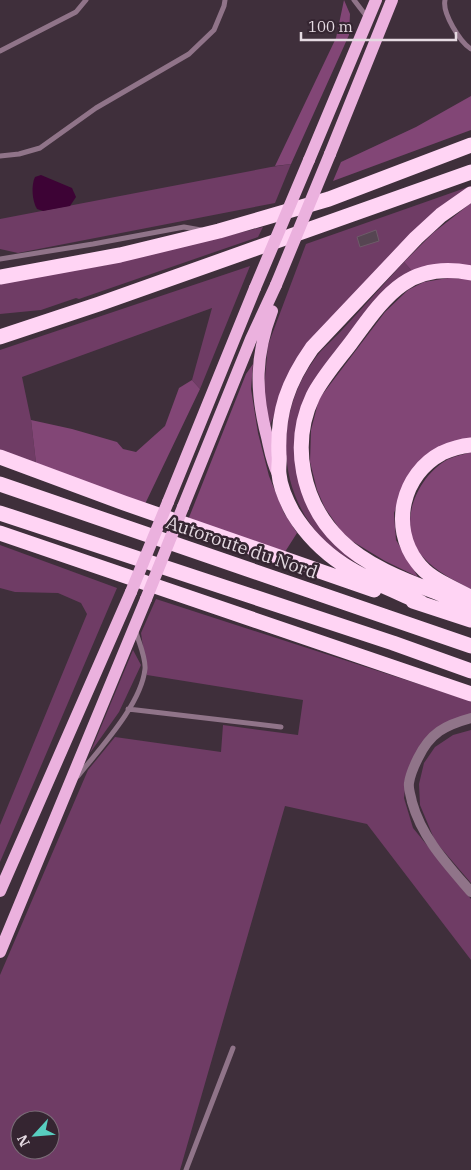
<svg xmlns="http://www.w3.org/2000/svg" width="471" height="1170" font-family="'IBM Plex Serif',serif">
<style>
.green{fill:#6f3c65;fill-rule:evenodd}
.forest{fill:#824676}
.water{fill:#3d0335}
.building{fill:#564552;stroke:#6e5b69}
.lines{fill:none;stroke-linecap:round;stroke-linejoin:round}
.service{stroke:#907489;stroke-width:5}
.minor{stroke:#907489;stroke-width:10}
.primary{stroke:#ebb1de;stroke-width:12}
.motorway{stroke:#ffd4f4;stroke-width:15}
.primary-bridge{stroke:#ebb1de;stroke-width:12}
.labels{text-anchor:middle;dominant-baseline:central;stroke-width:5;stroke-linejoin:round;paint-order:stroke}
.street-label{font-size:18px;fill:#e5dae2;stroke:#352531}
</style>
<rect width="100%" height="100%" fill="#3f2f3b"/>
<!-- green -->
<path class="green" d="M291,164L275,203L18,253L0,249V219L271,167Z
M471,186V190L292,371L269,428L263,399L268,345L306,244Z
M263,227L258,237L79,299L76,298L41,310L0,314V283L106,265Z
M404,262L413,272L314,383L302,482L371,571C353,561 335,552 321,537C276,488 275,414 314,360C321,349 333,340 342,330C363,307 383,285 404,262Z
M250,266L200,389L192,380L212,308L22,377L31,420L36,463L0,450V350Z
M0,545L117,588L0,862V825L87,614L81,603L58,593L15,592L0,588Z
M156,599L471,701V717L441,727L407,772L404,798L413,828L471,899V960L367,824L285,806L180,1170H0V975L88,770L115,737L221,752L223,725L298,735L303,700L147,675L141,633ZM20,1120H50V1150H20Z
M133,650L141,665L119,712L90,753Z
M471,730V883L435,841L420,805L419,784L424,763L435,747L453,735Z"/>
<!-- forest -->
<path class="forest" d="M344,0L350,14L349,35L291,164L275,166L336,38Z
M471,96V130L333,181L341,162L416,127Z
M471,203V267L413,272L404,262L433,233Z
M448,278L471,279V438L404,487L394,513L396,540L418,577L385,561L352,541L341,531L325,508L317,490L310,462L311,430L319,399L385,312L408,290L424,282Z
M253,364L251,389L258,433L269,476L284,513L297,533L283,555L188,520L246,374Z
M192,380L200,389L145,504L36,463L31,420L72,429L117,442L123,449L136,452L165,426L179,388Z
M471,452V589C454,580 436,572 423,557C396,527 415,480 445,461C453,456 463,455 471,452Z"/>
<!-- water -->
<path class="water" d="M41,175L72,188L76,197L70,206L43,211L37,209C32,201 31,185 35,177Z"/>
<!-- building -->
<path class="building" d="M376,230L379,241L360,247L357,237Z"/>
<g class="lines">
<!-- service -->
<path class="service" d="M354,0L367,17
M445,0C442,13 460,42 471,49
M0,51L76,12L86,0
M0,156L19,154L40,148L96,108L189,54L214,30L224,6L225,0
M0,259L93,244L184,227L201,230
M128,709L281,727
M78,776C100,748 141,705 145,669C146,658 139,643 136,632
M186,1170L233,1048"/>
<!-- minor -->
<path class="minor" d="M471,718C445,725 430,733 418,758C414,766 410,775 409,783C408,789 411,796 412,802C422,838 447,864 471,892"/>
<!-- primary -->
<path class="primary" d="M330,154L392,0
M309,160L376,0
M272,311C255,356 255,391 267,437C270,450 272,463 278,474
M168,502L255,288
M183,507L251,339L276,285
M0,891L131,592
M0,952L146,599"/>
<!-- motorway -->
<path class="motorway" d="M471,273C407,260 384,298 350,344C337,361 322,378 313,396C290,444 302,503 340,540C365,565 403,580 436,592C447,597 459,602 471,606
M0,277L120,255L219,231L329,199L471,145
M0,337L99,304L471,172
M0,457L124,503L374,590
M0,484L471,646
M0,513L393,643L471,671
M0,533L471,694
M468,596C450,586 429,579 417,562C390,527 402,474 442,453C451,449 461,446 471,445
M413,601L471,620
M422,603C370,580 325,565 293,513C287,502 280,486 279,474C278,467 280,461 279,455C277,412 288,382 312,348L416,238L441,215L471,194"/>
<!-- primary-bridge -->
<path class="primary-bridge" d="M276,285L330,154
M255,288L309,160
M131,592L168,502
M146,599L183,507"/>
</g>
<g class="labels">
<!-- street labels -->
<g class="street-label">
<text transform="translate(242 547) rotate(19)">Autoroute du Nord</text>
</g>
</g>
<!-- north arrow -->
<g transform="translate(35 1135) rotate(244)"><circle r="24" fill="#352531" stroke="#7b6d78"/>
<path d="M0-4L9 19L0 12L-9 19Z" fill="#58cec0"/>
<text y="-8" font-size="14" font-weight="bold" text-anchor="middle" fill="#e5dae2">N</text>
</g>
<!-- scale -->
<path d="M301 32v8h155v-8" fill="none" stroke="#e5dae2" stroke-width="2.5"/>
<text x="308" y="32" font-size="15" fill="#e5dae2" stroke="#352531" stroke-width="4" paint-order="stroke">100 m</text>
</svg>
